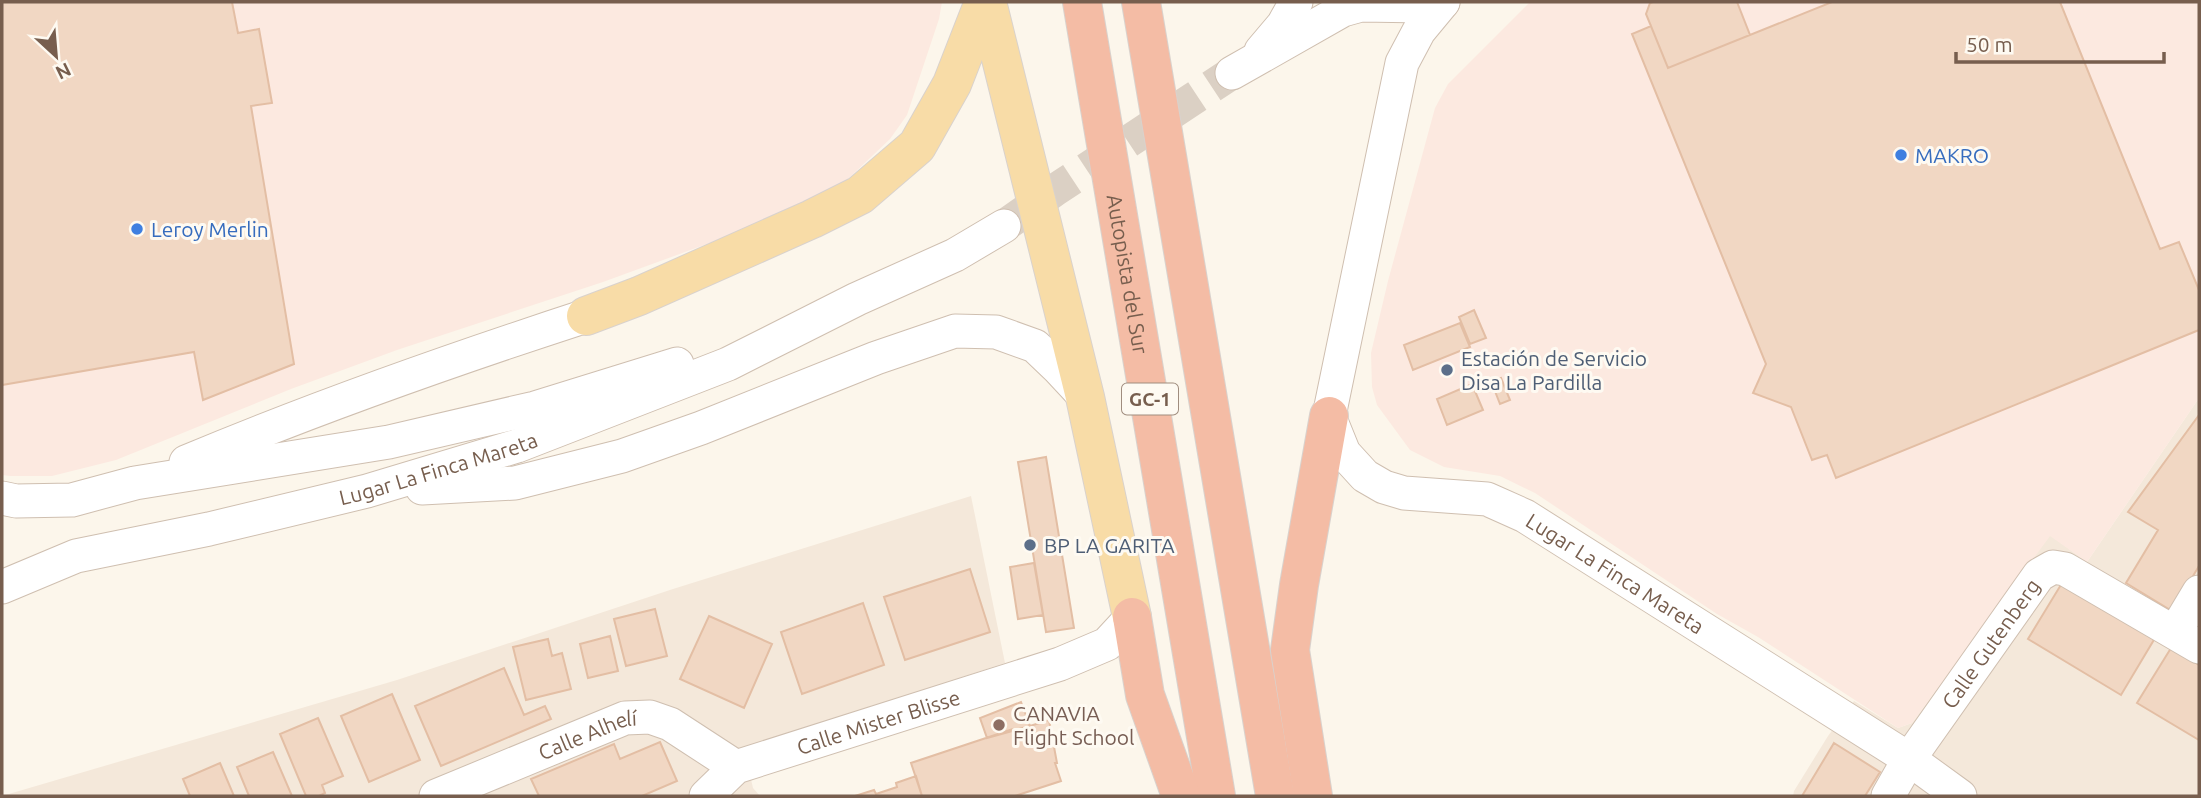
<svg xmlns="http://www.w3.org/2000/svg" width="2201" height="798" font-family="Ubuntu,sans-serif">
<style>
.residential{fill:#f4e8da}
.commercial{fill:#fce9e0}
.building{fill:#f1d7c3;stroke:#e3bea4;stroke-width:2}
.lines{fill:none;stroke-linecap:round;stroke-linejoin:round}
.minor-tunnel{stroke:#dbd0c4;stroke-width:33;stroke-dasharray:33 17;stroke-linecap:butt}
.minor-casing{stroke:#cfbfb0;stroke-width:35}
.major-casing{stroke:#d9d2cd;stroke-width:40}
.highway-casing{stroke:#d9d2cd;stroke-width:40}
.minor{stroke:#fff;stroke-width:33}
.major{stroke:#f8dca7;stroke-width:38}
.highway{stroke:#f4bca5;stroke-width:38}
.shop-dot{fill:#3f7fe0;stroke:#fefaf2;stroke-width:2.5}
.service-dot{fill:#5c6f8a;stroke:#fefaf2;stroke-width:2.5}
.education-dot{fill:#8d6e63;stroke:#fefaf2;stroke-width:2.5}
.labels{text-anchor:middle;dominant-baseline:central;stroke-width:6;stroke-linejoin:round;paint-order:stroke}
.shield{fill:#fefaf2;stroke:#a08d7f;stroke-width:2}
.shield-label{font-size:19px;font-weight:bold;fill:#775e4e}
.shop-label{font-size:21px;fill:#366cbe;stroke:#fefaf2;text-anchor:start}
.street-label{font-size:21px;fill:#775e4e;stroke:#fefaf2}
.service-label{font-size:21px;fill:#4e5e75;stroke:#fefaf2;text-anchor:start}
.education-label{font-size:21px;fill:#785e54;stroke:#fefaf2;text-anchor:start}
</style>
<rect width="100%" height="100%" fill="#fcf6eb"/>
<!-- residential -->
<path class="residential" d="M2199,398V796H1793L1794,791L1828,736L1854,701L1898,728L1912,723L2050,535L2087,562Z
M971,496L1005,663L744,749L753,788L760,796H2L397,680L673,589Z"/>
<!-- commercial -->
<path class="commercial" d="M2,2H942L939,19L907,115L890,139L850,177L824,198L778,218L603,282L397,350L291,389L116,460L52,476H10L2,475Z
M1530,2H2199V398L2087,562L2050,536L1912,723L1898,728L1758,637L1717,614L1535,493L1500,476L1444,467L1410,450L1377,405L1372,387L1371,353L1388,281L1435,108L1448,84Z"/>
<!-- building -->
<path class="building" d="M2,2H232L238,33L259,29L272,103L251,106L294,364L203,400L194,352L2,385Z
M1653,2H1737L1750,35L1668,68L1646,14L1650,3Z
M1832,2H2060L2160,249L2179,242L2199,290V330L1836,478L1827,455L1812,460L1791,407L1753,393L1766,364L1632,34L1651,26L1668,68Z
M1474,310L1486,338L1470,344L1459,317Z
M1460,323L1470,347L1413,370L1404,345Z
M1501,378L1510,400L1500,404L1491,381Z
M1472,384L1483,410L1447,425L1437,399Z
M2199,415V566L2172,611L2126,583L2158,530L2128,512Z
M1046,457L1074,628L1046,632L1018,462Z
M1034,563L1043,615L1018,619L1010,567Z
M970,569L990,632L905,660L884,597Z
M2062,583L2155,638L2121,695L2028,639Z
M863,603L884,665L802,694L781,632Z
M655,609L667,656L626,666L614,619Z
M709,616L772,644L744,708L680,679Z
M610,636L618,671L588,678L580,644Z
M548,639L552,656L562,653L571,689L526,700L513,647Z
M2171,648L2199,665V740L2137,703Z
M504,668L524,715L545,706L551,719L441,766L415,706Z
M392,694L420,760L369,782L341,716Z
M1021,702L1030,726L987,738L980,718Z
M318,718L343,776L322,785L325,793L319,796H306L280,734Z
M1049,720L1057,763H1055L1061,781L1015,796H922L911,763L1013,729L1014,731Z
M660,742L677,781L642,796H539L531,779L614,744L620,759Z
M1834,743L1880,772L1865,796H1802Z
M273,752L292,796H249L237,767Z
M220,763L234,796H190L183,779Z
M916,776L922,796H855L874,790L876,794L897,787L896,783Z"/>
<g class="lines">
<!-- minor-tunnel -->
<path class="minor-tunnel" d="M1004,226L1055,190L1232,73"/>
<defs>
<g id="minor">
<path id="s1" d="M1443,2L1419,31L1402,63L1329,416L1344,453L1365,476L1384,487L1404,493L1487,499L1525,516L1909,759L1960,796"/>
<path d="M1261,51L1283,25L1296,2"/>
<path d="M1232,73L1343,10L1361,5L1424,6L1443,2"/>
<path d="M186,462C317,407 451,360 586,316"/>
<path d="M422,488L515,483L622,456L701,428L876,358L955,331L996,332L1035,346L1058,368L1085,397"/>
<path d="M2,498L16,501L72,500L135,483L389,442L535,408L677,364"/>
<path id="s2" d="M2,587L76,556L209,529L367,491L517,446L728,364L857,299L955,255L1004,226"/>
<path d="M2175,632L2199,592"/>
<path id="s3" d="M436,796L625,718L650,717L670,724L736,767"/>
<path id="s4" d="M706,796L736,767L1060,664L1107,644L1132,617"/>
<path id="s5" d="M1888,796L1909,759L2039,575L2053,567L2065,569L2199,647"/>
</g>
<path id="major" d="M987,2L1085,397L1132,617
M586,316L639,296L812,219L860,195L917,146L952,84L984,2"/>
<g id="highway">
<path id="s6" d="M1082,2L1216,796"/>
<path d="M1141,2L1275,796"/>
<path d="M1132,617L1145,695L1181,796"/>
<path d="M1313,796L1290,650L1299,585L1329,416"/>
</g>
</defs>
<!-- minor casing -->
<use href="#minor" class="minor-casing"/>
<!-- major casing -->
<use href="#major" class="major-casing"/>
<!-- highway casing -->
<use href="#highway" class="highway-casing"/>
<!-- minor -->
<use href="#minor" class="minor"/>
<!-- major -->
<use href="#major" class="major"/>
<!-- highway -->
<use href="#highway" class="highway"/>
</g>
<!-- markers -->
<g class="shop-dot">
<circle cx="1901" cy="155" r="7"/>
<circle cx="137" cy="229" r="7"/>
</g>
<g class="service-dot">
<circle cx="1447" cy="370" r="7"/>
<circle cx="1030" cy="545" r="7"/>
</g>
<circle class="education-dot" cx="999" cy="725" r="7"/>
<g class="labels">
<!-- shield labels -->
<rect class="shield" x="1122" y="383.5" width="56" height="31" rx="5"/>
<g class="shield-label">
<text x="1150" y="399">GC-1</text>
</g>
<!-- shop labels -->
<g class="shop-label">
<text x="1915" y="155">MAKRO</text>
<text x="151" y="229">Leroy Merlin</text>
</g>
<!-- street labels -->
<g class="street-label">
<text stroke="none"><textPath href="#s6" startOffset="276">Autopista del Sur</textPath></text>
<text stroke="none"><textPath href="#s2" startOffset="453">Lugar La Finca Mareta</textPath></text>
<text stroke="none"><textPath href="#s1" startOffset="780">Lugar La Finca Mareta</textPath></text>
<text stroke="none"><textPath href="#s5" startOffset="184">Calle Gutenberg</textPath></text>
<text stroke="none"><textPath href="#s4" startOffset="191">Calle Mister Blisse</textPath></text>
<text stroke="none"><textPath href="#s3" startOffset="164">Calle Alhelí</textPath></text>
</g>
<!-- service labels -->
<g class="service-label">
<text x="1461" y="358">Estación de Servicio<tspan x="1461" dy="24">Disa La Pardilla</tspan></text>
<text x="1044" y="545">BP LA GARITA</text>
</g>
<!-- education labels -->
<g class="education-label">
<text x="1013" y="713">CANAVIA<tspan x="1013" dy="24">Flight School</tspan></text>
</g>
</g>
<!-- border -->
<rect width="2201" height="798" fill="none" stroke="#775e4e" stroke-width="7"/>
<!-- north arrow -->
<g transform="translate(56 56) rotate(154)" stroke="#fefaf2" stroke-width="5" paint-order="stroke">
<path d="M0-5L12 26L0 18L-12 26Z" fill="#775e4e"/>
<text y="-10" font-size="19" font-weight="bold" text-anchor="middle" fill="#775e4e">N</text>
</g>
<!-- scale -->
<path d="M1956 52v10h208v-10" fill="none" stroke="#775e4e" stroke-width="3.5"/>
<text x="1966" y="52" font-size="21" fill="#775e4e" stroke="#fefaf2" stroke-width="5" paint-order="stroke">50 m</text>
</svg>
